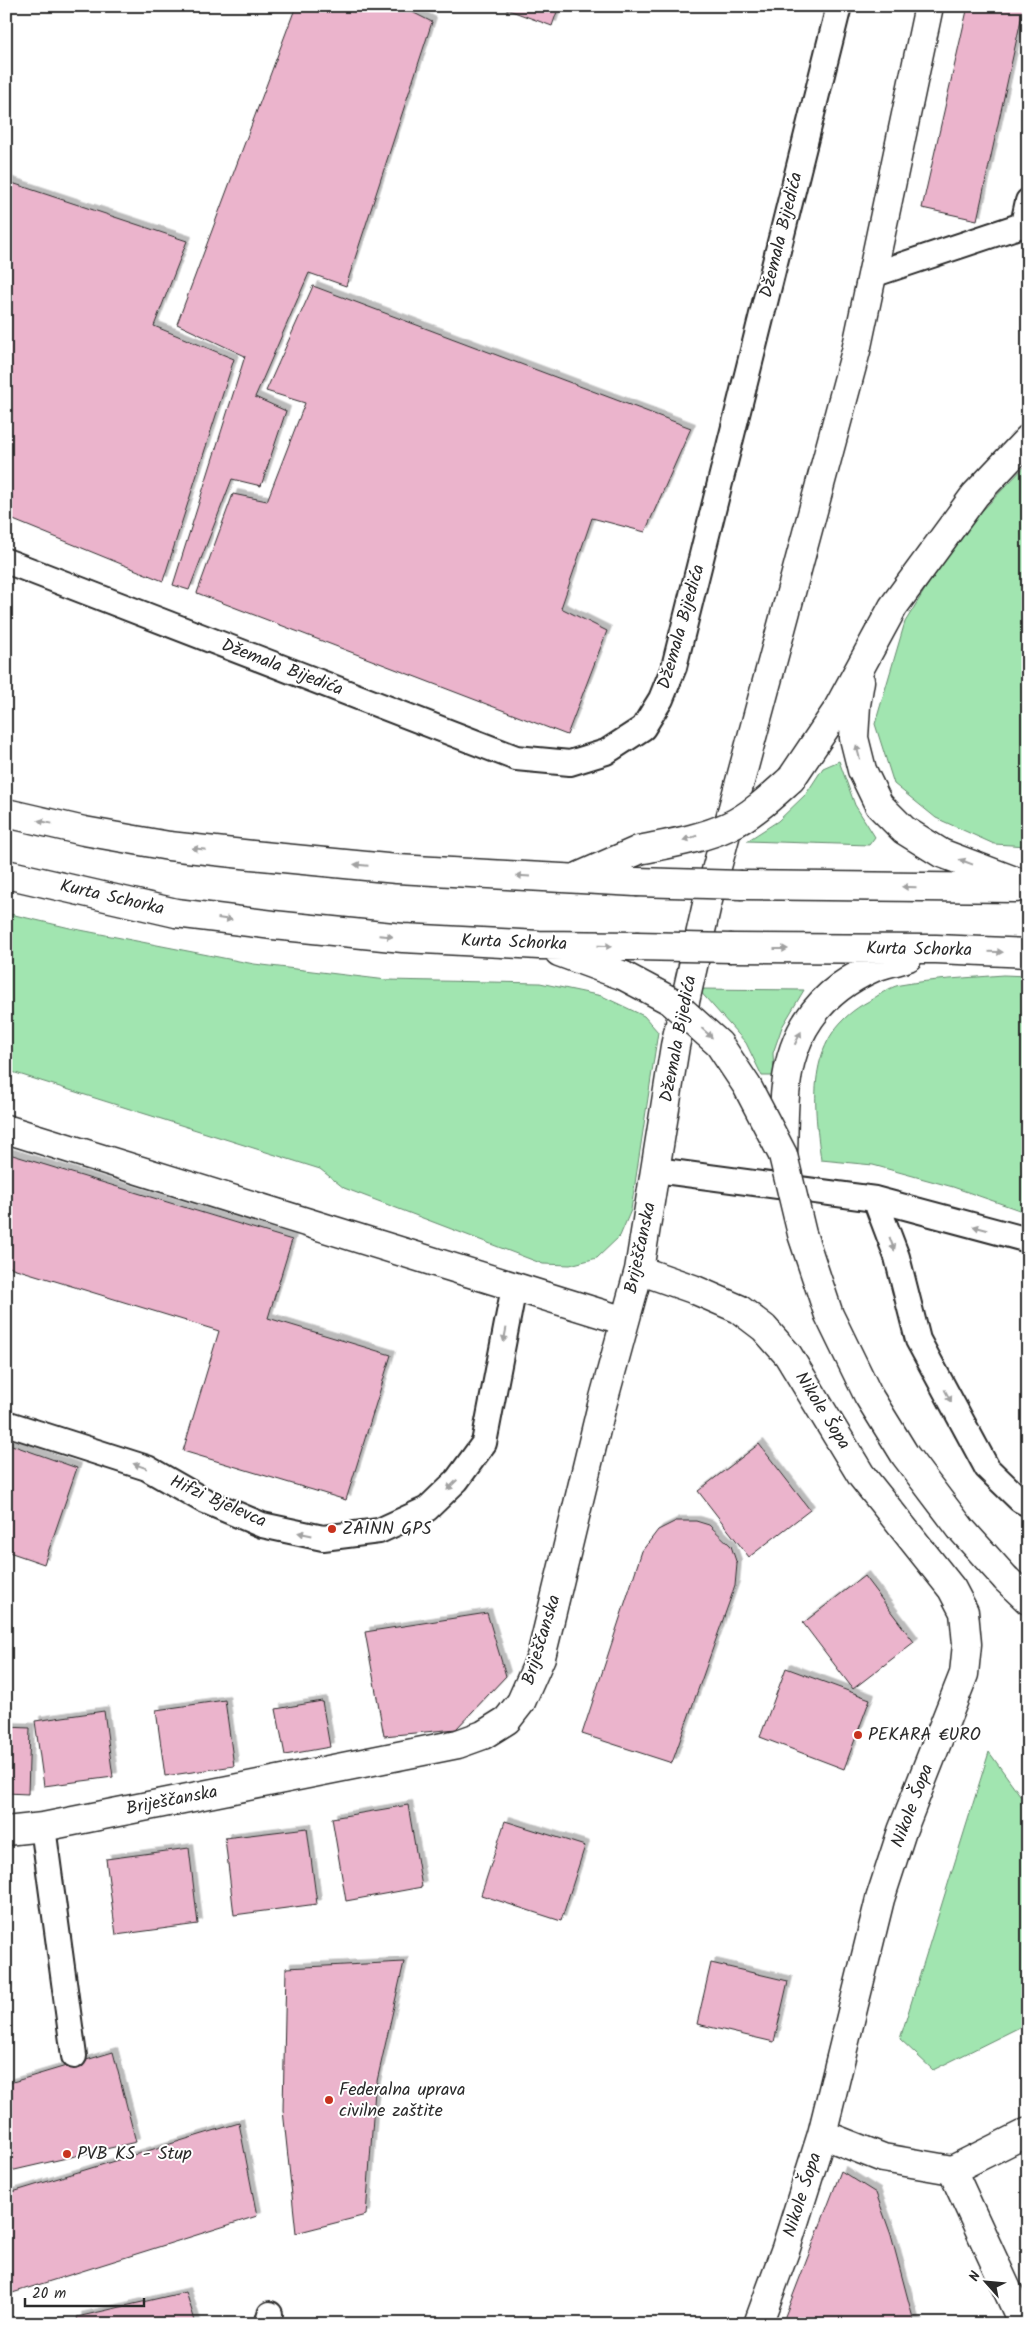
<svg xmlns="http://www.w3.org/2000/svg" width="1034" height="2330" font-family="Kalam,sans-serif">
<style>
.green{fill:#a1e5b0;stroke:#66886e}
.building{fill:#ebb4cc;stroke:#2b2b2b;filter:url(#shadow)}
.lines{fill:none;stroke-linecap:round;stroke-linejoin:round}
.lane-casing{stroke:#2b2b2b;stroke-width:28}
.street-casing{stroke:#2b2b2b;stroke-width:31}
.primary-casing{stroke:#2b2b2b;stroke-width:31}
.lane{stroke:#fff;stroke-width:24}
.street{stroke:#fff;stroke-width:28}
.primary{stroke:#fff;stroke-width:28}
.primary-bridge-casing{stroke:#2b2b2b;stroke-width:31;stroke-linecap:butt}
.primary-bridge{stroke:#fff;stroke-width:28}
.oneway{fill:#a0a0a0}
.poi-dot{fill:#c8321e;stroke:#fff;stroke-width:2}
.labels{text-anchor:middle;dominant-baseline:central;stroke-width:4;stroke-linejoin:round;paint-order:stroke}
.street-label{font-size:18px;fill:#2b2b2b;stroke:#fff}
.poi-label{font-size:18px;fill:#2b2b2b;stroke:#fff;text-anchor:start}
</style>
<defs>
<filter id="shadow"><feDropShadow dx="4.5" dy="-4.5" stdDeviation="0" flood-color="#0004"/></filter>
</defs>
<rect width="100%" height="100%" fill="#fff"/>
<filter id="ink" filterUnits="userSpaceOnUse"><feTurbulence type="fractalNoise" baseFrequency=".02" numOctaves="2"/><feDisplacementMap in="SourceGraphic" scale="10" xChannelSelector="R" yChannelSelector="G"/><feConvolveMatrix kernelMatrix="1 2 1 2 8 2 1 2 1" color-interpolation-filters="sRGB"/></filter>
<g filter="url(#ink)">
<!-- green -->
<path class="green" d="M1028,463V846L994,844L936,818L894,784L875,724L905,622L957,537Z
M839,761L855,805L875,837L869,845L747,841L778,821L806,794L823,768Z
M6,913L70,928L254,964L387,980L540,983L602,996L644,1016L658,1032L631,1210L620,1236L597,1258L570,1265L543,1264L344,1188L320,1169L6,1070Z
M1003,975L1028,976V1213L953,1187L873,1165L821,1160C813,1099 805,1035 869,1001C878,996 889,987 900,985C933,979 969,978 1003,975Z
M698,989L804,990L782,1027L773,1053L774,1076H762L746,1043Z
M989,1752L1028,1806V2023L933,2070L900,2039Z"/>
<!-- building -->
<path class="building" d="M296,6H400L432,22L346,286L309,273L255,397L286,411L261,486L232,479L189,590L173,585L245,356L177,324Z
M498,6H559L552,26Z
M968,6H1024L977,220L922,208Z
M6,181L187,241L154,326L234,359L163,581L6,517Z
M313,286L691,428L645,532L592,518L561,608L607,631L567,735L197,593L233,494L267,501L305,403L266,391Z
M6,1153L292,1240L268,1318L391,1355L346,1500L183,1451L219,1331L6,1266Z
M6,1443L77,1468L44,1564L6,1551Z
M759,1444L810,1510L749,1557L698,1491Z
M676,1521H696L709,1525L731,1546L737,1564L735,1586L672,1763L582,1734L642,1551L658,1530Z
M864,1576L914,1642L853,1689L803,1623Z
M487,1613L506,1676L456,1729L384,1736L365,1632Z
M786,1668L870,1699L844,1769L760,1737Z
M225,1700L234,1766L165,1776L156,1710Z
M322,1701L330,1747L285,1755L276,1709Z
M104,1711L113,1777L44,1786L35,1721Z
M6,1727L30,1728L28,1794L6,1793Z
M408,1805L422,1887L346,1901L332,1818Z
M505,1821L585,1846L561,1921L481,1895Z
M307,1828L317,1904L234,1915L225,1838Z
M189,1848L198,1924L116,1935L106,1859Z
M404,1962L375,2090L366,2215L296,2233L283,2110L286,1968Z
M711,1963L788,1981L774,2042L697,2024Z
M113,2052L136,2142L6,2172V2084Z
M239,2123L257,2216L6,2295V2194Z
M841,2171L876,2193L891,2235L914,2322L919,2324H782Z
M186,2292L196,2324H79L77,2317Z"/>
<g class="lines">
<defs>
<path id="lane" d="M1023,224L1028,201
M872,275L1028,223
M6,561L516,758L570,763L606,752L643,728L661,699L674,667L839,6
M656,1170L875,1199L1028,1240
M875,1199L897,1257L918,1340L987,1468L1020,1500L1028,1504
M6,1423L147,1468L203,1500L262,1525L323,1538L379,1531L427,1509L457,1480L484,1443L514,1287
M43,1827L74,2056
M267,2324L270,2314"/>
<path id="street" d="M6,1129L625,1321
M639,1270L693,1289L739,1309L764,1328L788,1355L861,1475L952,1589L964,1612L967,1644L964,1674L902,1831L880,1899L822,2134L786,2248L758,2324
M6,1831L43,1827L458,1744L483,1735L507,1720L521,1702L541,1657L601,1409L639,1270L675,1046L707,904L856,351L929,6
M822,2134L883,2158L952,2170L1028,2132
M952,2170L1023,2324"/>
<path id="primary" d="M860,681L856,705L854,738L862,770L879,805L904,830L941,853L1028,886
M791,779L836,712L893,607L975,495L1028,439
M6,813L84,831L169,846L252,855L397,869L636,882
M6,874L176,913L273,925L403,938L539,945L636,946
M580,876L639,850
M742,885L1016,888
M732,948L936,949L1028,953
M559,952L624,976
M783,1155C784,1132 783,1109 786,1086C792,1029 822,990 875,967C886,963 898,961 908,957
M1006,1579L1028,1600"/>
</defs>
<!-- lane casing -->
<use href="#lane" class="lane-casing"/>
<!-- street casing -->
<use href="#street" class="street-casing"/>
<!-- primary casing -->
<use href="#primary" class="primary-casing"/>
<!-- lane -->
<use href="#lane" class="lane"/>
<!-- street -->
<use href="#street" class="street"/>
<!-- primary -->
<use href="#primary" class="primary"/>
<defs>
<path id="primary-bridge" d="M639,850C668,844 701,839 729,826C751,816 772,796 791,779
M636,882L742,885
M636,946L732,948
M624,976L671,1001L719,1044L747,1086L783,1155L802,1234L829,1315L868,1395L905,1455L961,1529L1006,1579"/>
</defs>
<!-- primary-bridge casing -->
<use href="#primary-bridge" class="primary-bridge-casing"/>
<!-- primary-bridge -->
<use href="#primary-bridge" class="primary-bridge"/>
</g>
<!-- one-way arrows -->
<defs><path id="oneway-solid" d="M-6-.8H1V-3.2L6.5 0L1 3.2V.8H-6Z" transform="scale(1.25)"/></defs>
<g class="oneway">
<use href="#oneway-solid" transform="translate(858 752) rotate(-105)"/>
<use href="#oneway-solid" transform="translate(45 822) rotate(-167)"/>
<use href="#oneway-solid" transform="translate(690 838) rotate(163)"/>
<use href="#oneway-solid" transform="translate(199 849) rotate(-174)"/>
<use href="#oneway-solid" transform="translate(966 862) rotate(-159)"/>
<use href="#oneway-solid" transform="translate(361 865) rotate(-175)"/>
<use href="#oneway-solid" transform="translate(523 876) rotate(-176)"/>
<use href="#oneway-solid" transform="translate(909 887) rotate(-179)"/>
<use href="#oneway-solid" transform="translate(225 919) rotate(7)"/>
<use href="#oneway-solid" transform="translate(386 936) rotate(5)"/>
<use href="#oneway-solid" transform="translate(605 946) rotate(1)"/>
<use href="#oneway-solid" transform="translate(781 949)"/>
<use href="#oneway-solid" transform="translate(996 952) rotate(2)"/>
<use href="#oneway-solid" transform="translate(707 1033) rotate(42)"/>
<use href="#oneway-solid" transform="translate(798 1038) rotate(-64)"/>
<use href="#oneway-solid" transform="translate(980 1228) rotate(-165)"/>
<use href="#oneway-solid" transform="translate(892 1244) rotate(70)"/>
<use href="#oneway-solid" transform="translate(505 1335) rotate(101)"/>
<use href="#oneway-solid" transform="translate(948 1396) rotate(62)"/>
<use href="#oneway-solid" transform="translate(140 1466) rotate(-161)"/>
<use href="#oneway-solid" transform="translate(452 1485) rotate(135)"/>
<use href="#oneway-solid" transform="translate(305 1534) rotate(-168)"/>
</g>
</g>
<!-- markers -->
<g class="poi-dot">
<circle cx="332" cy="1529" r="5"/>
<circle cx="858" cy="1735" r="5"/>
<circle cx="329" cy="2100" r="5"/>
<circle cx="67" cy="2154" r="5"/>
</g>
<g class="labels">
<!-- street labels -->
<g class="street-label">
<text transform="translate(782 235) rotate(-76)">Džemala Bijedića</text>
<text transform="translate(682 627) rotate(-74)">Džemala Bijedića</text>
<text transform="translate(282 668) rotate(21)">Džemala Bijedića</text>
<text transform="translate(112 898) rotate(13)">Kurta Schorka</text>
<text transform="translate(514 943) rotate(2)">Kurta Schorka</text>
<text transform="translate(919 950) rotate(1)">Kurta Schorka</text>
<text transform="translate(679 1039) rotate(-79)">Džemala Bijedića</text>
<text transform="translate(641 1248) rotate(-78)">Briješčanska</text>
<text transform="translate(822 1411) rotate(58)">Nikole Šopa</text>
<text transform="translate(218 1502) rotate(24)">Hifzi Bjelevca</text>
<text transform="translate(542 1640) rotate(-73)">Briješčanska</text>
<text transform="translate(172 1801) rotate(-11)">Briješčanska</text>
<text transform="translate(913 1806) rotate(-69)">Nikole Šopa</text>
<text transform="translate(803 2195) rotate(-72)">Nikole Šopa</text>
</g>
<!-- poi labels -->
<g class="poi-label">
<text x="342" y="1529">ZAINN GPS</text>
<text x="868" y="1735">PEKARA €URO</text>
<text x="339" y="2090">Federalna uprava<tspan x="339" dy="21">civilne zaštite</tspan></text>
<text x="77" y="2154">PVB KS - Stup</text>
</g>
</g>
<!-- margin -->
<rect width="1034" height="2330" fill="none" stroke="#fff" stroke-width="25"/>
<rect x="12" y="12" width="1009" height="2305" fill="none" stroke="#2b2b2b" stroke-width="2" filter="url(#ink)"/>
<!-- north arrow -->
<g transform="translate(986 2282) rotate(297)" stroke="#ffffff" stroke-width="4" paint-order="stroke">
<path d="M0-4L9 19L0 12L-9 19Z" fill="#2b2b2b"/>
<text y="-8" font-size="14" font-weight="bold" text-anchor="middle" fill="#2b2b2b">N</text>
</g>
<!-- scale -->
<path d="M25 2298v8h119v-8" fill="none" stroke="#2b2b2b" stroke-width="2.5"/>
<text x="32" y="2298" font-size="15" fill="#2b2b2b" stroke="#ffffff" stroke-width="4" paint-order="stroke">20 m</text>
</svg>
